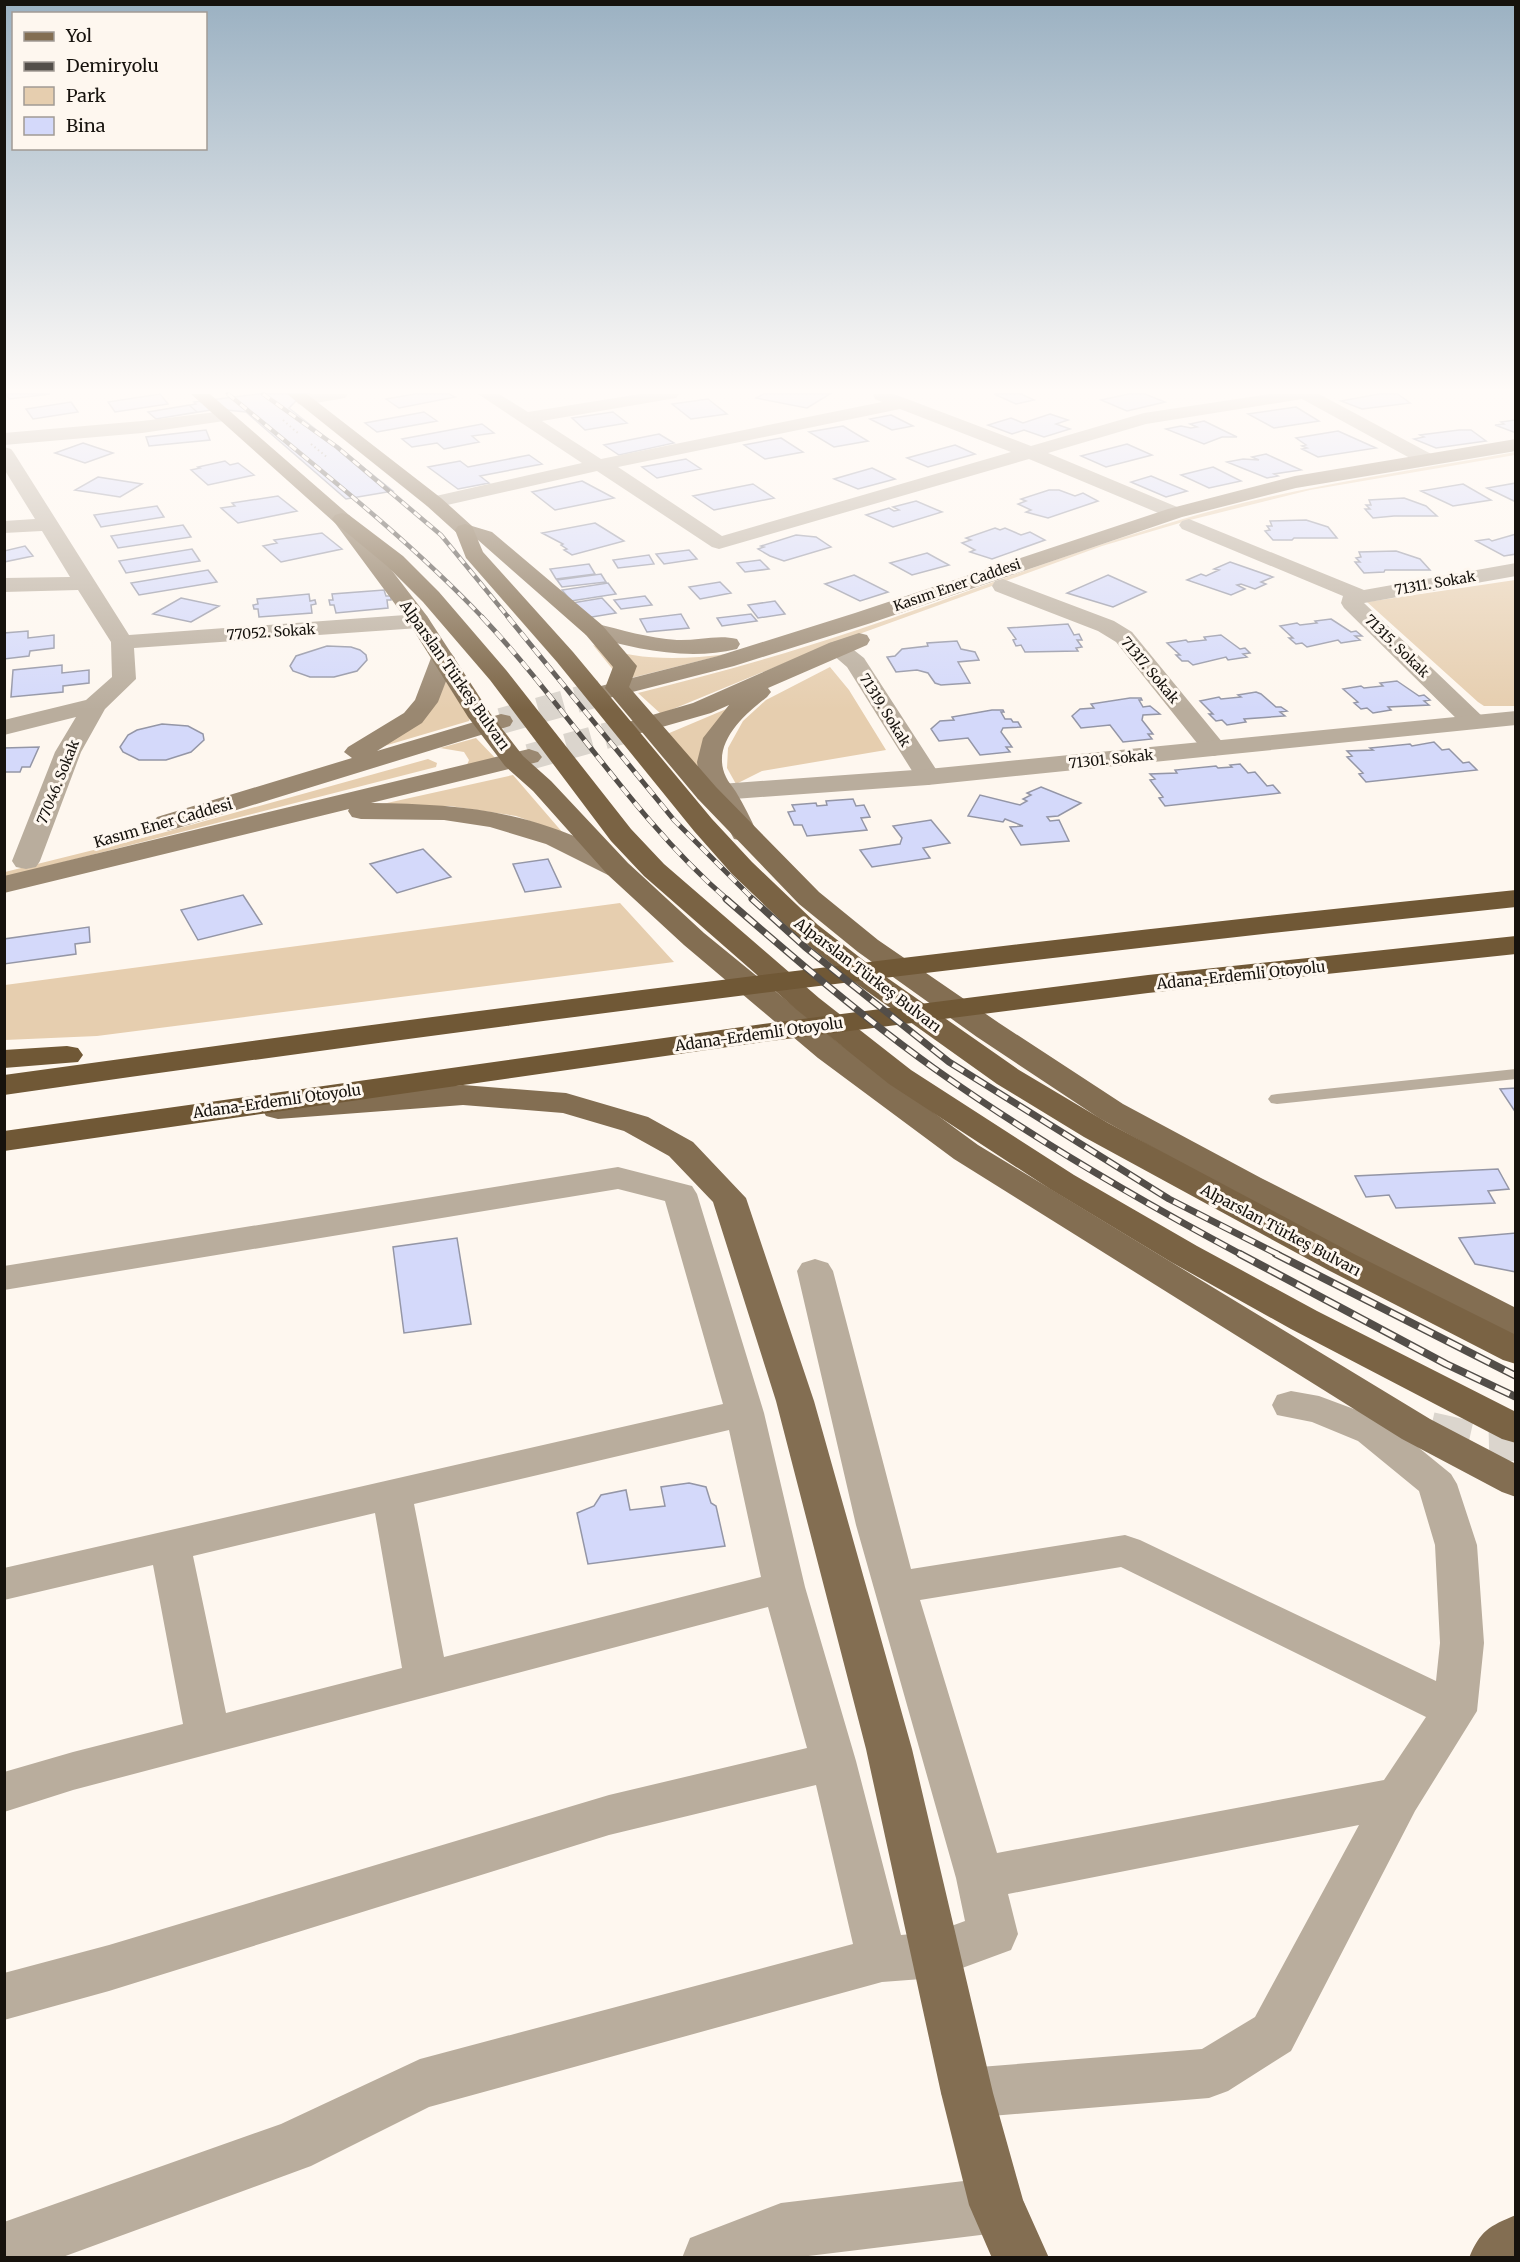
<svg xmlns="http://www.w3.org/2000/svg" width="1520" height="2262" font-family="Merriweather,serif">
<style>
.green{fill:#e6ceaf}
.building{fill:#d4d9fa;stroke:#9496a6;stroke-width:1.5}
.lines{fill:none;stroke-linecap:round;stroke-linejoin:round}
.secondary-tunnel{stroke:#dbd5cd;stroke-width:26;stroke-dasharray:26 13;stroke-linecap:butt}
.primary-tunnel{stroke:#dbd5cd;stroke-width:40;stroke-dasharray:40 20;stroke-linecap:butt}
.path{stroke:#a09a94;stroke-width:2;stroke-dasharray:1.5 3;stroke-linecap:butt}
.service{fill:#b9ad9d;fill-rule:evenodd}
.minor{fill:#b9ad9d;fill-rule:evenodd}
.tertiary{fill:#b9ad9d;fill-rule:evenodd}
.secondary{fill:#9a8871;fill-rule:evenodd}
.primary{fill:#836e52;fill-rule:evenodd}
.trunk{fill:#7a6344;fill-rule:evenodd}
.motorway{fill:#705836;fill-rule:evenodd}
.rail-far3-casing{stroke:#534e49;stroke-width:4.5}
.rail-far2-casing{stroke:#534e49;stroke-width:5}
.rail-far1-casing{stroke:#534e49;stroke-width:7}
.rail-casing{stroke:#534e49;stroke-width:8}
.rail-far3{stroke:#fef7ef;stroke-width:3;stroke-dasharray:8;stroke-linecap:butt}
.rail-far2{stroke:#fef7ef;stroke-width:4;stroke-dasharray:10;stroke-linecap:butt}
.rail-far1{stroke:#fef7ef;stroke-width:4.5;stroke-dasharray:13;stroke-linecap:butt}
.rail{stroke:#fef7ef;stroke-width:5;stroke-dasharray:16;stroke-linecap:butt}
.labels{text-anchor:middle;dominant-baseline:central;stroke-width:6;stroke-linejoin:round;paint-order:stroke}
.far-street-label{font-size:14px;fill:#16120d;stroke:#fef7ef}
.street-label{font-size:15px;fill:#16120d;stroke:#fef7ef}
</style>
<rect width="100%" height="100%" fill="#fef7ef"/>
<!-- green -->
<path class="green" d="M1515,452V455L1310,490L1190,520L1102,546L826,646L661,714L638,693C710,675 783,655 854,631C964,594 1072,551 1183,519C1292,487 1404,472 1515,452Z
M1515,580V706H1484L1478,702L1367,602Z
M593,645C638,661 680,660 727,654L631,678L618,676Z
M830,667L849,690L886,750L762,771L736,784L727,768L728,748L743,721L766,700Z
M444,679L470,718L469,721L374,749Z
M731,707L704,776L667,734Z
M476,738L499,762L467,765L469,760L464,752L440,748Z
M428,759L437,763L436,767L5,877V872L162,833Z
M513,775L563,833L516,816L450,806L369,807Z
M620,903L674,962L97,1036L5,1040V985Z"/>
<!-- building -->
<path class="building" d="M6,394H50L9,399Z
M160,394L168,404L115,412L108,402Z
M259,394H310L302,395L289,408L393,491L346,499L246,412L217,409L156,419L148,412L196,404L194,402Z
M415,394H449L455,397L399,408L386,399Z
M764,394H830L807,408L756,398Z
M994,394H1023H1021L1034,400L1016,404Z
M1129,394H1145L1165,402L1127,411L1101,400Z
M1398,394L1410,403L1362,409L1341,401L1379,394Z
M708,399L727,414L691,419L672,404Z
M71,402L78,412L33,419L26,409Z
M189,405L197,412L156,419L148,412Z
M1296,407L1319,421L1274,428L1248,414Z
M424,412L437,421L377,432L365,423Z
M613,412L627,423L585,430L572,418Z
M1050,414L1068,420L1056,424L1070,429L1044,437L1024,430L1012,434L988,425L1011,418L1023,423Z
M891,415L913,426L892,430L870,419Z
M1515,420L1516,433L1495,425L1504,424L1501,422Z
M1204,421L1237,437H1222L1204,444L1166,429L1181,426L1191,428L1197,427L1190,424Z
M482,424L494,433L472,436L479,442L444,449L437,443L412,447L402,439Z
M843,426L868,441L834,447L809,432Z
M206,430L210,440L149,446L146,437Z
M1459,430H1471L1486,441L1436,448L1414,439L1424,437L1420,435Z
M1338,431L1376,448L1318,457L1302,449L1307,448L1302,446L1306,445L1296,438Z
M659,434L674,443L619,455L604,445Z
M781,438L803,452L765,459L744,445Z
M83,443L113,453L85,463L55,453Z
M1127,444L1152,455L1106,467L1081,456Z
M955,445L975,454L928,467L907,458Z
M1266,454L1301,470L1274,474L1278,476L1267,478L1227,462L1243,459L1259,460L1252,457Z
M529,455L542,464L480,476L489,483L458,489L428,467L460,461L468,467Z
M686,459L701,469L657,478L642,467Z
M225,461L230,465L238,463L254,475L208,485L191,470L200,468L198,467Z
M1213,467L1241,481L1209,488L1181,475Z
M872,468L895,479L858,489L834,479Z
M1151,476L1187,491L1166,497L1131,482Z
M98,477L142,484L120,497L75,490Z
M582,481L614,498L555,510L532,492Z
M1516,483V502L1487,488Z
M753,484L774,498L714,510L693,496Z
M1463,484L1491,500L1453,506L1421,491Z
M1049,490H1059L1075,496L1083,493L1098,501L1048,518L1026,512L1031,510L1018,504L1026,501L1021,499Z
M278,496L297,511L238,523L221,508L235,506L232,503Z
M1404,498L1426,506L1437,516H1394L1373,518L1365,509H1370L1366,505H1371L1369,500Z
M916,501L942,512L893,527L866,515L889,508L894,511L899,510L893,507Z
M157,506L164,517L101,527L94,515Z
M1306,520L1328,527L1337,538H1294L1292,540H1273L1265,531L1270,530L1267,526H1272L1270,521Z
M595,523L624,541L572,555L564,550L567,549L561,545L563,544L542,533Z
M183,525L191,537L118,548L111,536Z
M995,528L1000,530L1005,528L1021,535L1030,532L1045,540L992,559L970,552L975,550L962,543L971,540L966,538Z
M322,533L342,549L281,562L263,546L277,543L274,540Z
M1516,534V554L1504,556L1476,541L1489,539L1492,541Z
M796,535L816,537L831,547L784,561L770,556L758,549L764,547L761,546Z
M25,546L33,556L4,562V551Z
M192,549L200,561L126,573L119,561Z
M689,550L697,559L664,564L656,554Z
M1396,551L1420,559L1430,570H1385L1384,572L1364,573L1355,562H1360L1356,558L1361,557L1359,552Z
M927,553L949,565L912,575L890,563Z
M649,555L654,564L618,568L613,560Z
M760,560L769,569L745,572L737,563Z
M1230,562L1273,577L1261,582L1266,584L1255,589L1241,584L1237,585L1245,589L1231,595L1187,580L1201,574L1206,576L1219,570L1214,569Z
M589,564L595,574L556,579L550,569Z
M208,570L217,582L139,595L131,583Z
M601,574L606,582L562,587L557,580Z
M854,575L888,592L860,601L825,584Z
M1108,575L1146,592L1113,607L1067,593Z
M720,582L731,593L700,599L689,587Z
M608,583L616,594L571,601L562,590Z
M384,590L386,596H391V600H387L388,608L336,613L334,605H330L329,600H333L332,594Z
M309,594L310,601L315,600L316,604L311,605L312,613L259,617L258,609H254L253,605L258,604L257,599Z
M645,596L652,605L621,609L614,600Z
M181,598L219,606L191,622L153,614Z
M602,598L616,613L586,618L572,603Z
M775,601L785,614L758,618L748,605Z
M681,614L689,628L647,632L640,619Z
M751,614L757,621L722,626L717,618Z
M1331,619L1351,632L1356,631L1362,636H1355L1360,640L1341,643L1338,640L1307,647L1302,643L1296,644L1289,638H1293L1280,626L1297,623L1300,625L1317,623L1315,621Z
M1068,624L1074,635L1079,634L1082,640H1077L1082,647L1076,648L1078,651L1025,652L1021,645L1016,646L1013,640L1016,639L1008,628Z
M28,631V638L54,635V648L30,651L29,656L4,659V633Z
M1221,635L1240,649L1245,648L1250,653L1243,654L1247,657L1228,660L1226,657L1193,665L1188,661H1182L1176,655H1180L1167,643L1186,640L1188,642L1206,640L1204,637Z
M957,641L961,649L975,652L979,660L958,662L970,683L941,685L935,683L928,673L917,670L896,672L887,657L895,656L902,649L928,646L927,643Z
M327,646L351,647L360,650L366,655L367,660L357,671L334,677H310L293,671L290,666L296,656Z
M62,665V673L89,670V683L63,686V692L11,697L13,670Z
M1397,681L1419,696L1424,695L1430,700L1424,701L1429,705L1388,707L1391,710L1373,713L1367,708L1361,709L1354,703L1358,702L1343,689L1361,686L1364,688L1383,686L1380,683Z
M1256,692L1261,694L1276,707H1281L1287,711L1280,712L1285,716L1244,719L1246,722L1227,725L1222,720L1216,721L1209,714H1213L1200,701L1219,697L1221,699L1241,697L1238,695Z
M1130,698H1141L1142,700H1139L1143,707L1150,706L1160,714L1143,715L1142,720L1153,734H1148L1152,739L1123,742L1110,725L1081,728L1072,716L1080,709L1094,708L1091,704Z
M992,710H1003L1004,712H1001L1005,719H1011L1013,722H1018L1021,727L1003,728L1001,732L1012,747H1006L1010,752L980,755L968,738L939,741L931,729L940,721L954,720L952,717Z
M162,724L188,726L203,734L204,740L191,752L166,760H139L123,752L120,747L128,735L137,730Z
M1434,742L1442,750L1449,749L1463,763L1469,762L1477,770L1366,782L1359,774L1363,773L1347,757L1352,756L1347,751L1373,750L1370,748L1410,744L1412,746Z
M39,747L30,767H22L20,772H4V748Z
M1240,764L1248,773L1255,772L1267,786L1273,785L1280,793L1165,806L1159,798L1163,797L1150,780L1155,779L1150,774L1177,773L1175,770L1216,766L1218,768L1232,767L1230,765Z
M1041,787L1081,803L1058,816L1047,817L1050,821L1059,820L1069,841L1021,845L1010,827L1023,826L1005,819L1003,822L968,816L980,795L1020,805L1027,801L1023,799L1031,795L1027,793Z
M853,799L856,806L864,805L870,817L861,818L867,830L807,836L802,825H794L788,812L795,811L792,805L816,803L817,806L827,805L826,801Z
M931,820L950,843L923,848L930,858L872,867L860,850L900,844L902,838L893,826Z
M423,849L451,877L397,893L370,864Z
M548,859L561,887L525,892L513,864Z
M243,895L262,924L198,940L181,910Z
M89,927L90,942L75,944L76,954L4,964V939Z
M1516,1088V1113L1500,1089Z
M1498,1169L1509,1189L1488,1191L1495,1203L1396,1208L1389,1195L1366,1197L1355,1176Z
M1516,1233V1272L1475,1264L1459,1238Z
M457,1238L471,1324L404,1333L393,1247Z
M689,1483L706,1487L711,1503L716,1506L725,1546L588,1564L577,1513L594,1506L601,1495L626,1490L630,1510L665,1506L661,1487Z"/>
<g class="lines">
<!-- secondary-tunnel -->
<path class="secondary-tunnel" d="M501,721L605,692
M529,757L634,728"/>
<!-- primary-tunnel -->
<path class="primary-tunnel" d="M1430,1432L1474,1442L1516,1441"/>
<!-- path -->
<path class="path" d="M283,420L299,434
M311,444L328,458"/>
<!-- service -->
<path class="service" d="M1516,1069V1079L1277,1104L1271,1103L1268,1099L1271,1095L1277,1094Z"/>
<!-- minor -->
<path class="minor" d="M310,394H348L345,398L304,405L298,404L295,400L298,396Z
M478,394H499L528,412L640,394H679L676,398L670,399L542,421L601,459L882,402L875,399L873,394H894L1031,446L1144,413L1270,394H1319L1433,455L1436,459L1433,463H1419L1302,399L1146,424L1048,453L1182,509L1185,513L1182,517H1168L1029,459L719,549L712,547L597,471L434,508L427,506L424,502L427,498L582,463ZM900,409L1011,452L722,536L618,467Z
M225,411L231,412L234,416L231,420L142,433L4,445V433L142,421Z
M4,447L11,449L14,453L129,635L419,614L427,616L430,621L427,626L419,628L134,648L136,679L105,709L81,752L40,861L36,867L26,869L16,867L12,861L55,752L76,717L4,735V720L86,700L112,677L111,642L78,590L4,592V578L70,577L42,531L4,533V521L35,519L4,469Z
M1189,519L1364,590L1516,563V576L1364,603L1483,717L1486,722L1483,727L1474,729L1465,727L1344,608L1341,603L1343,596L1182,529L1179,525L1182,521Z
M1003,579L1114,621L1132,632L1223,743L1227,748L1223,753L1214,756L1205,753L1116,642L1098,631L995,591L992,586L995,581Z
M837,641L845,643L864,658L941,777L937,782L928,785L919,782L847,667L825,648L829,643Z
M618,1167L692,1186L697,1194L764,1413L805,1587L856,1761L901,1935L935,1932L965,1921L956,1878L856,1525L797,1271L802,1263L815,1259L828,1263L833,1271L911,1569L1125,1535L1140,1540L1436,1681L1440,1643L1435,1545L1419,1491L1358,1441L1312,1422L1277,1415L1272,1405L1277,1395L1291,1391L1319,1396L1386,1421L1451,1474L1457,1484L1477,1545L1484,1643L1477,1711L1415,1811L1291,2051L1228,2091L1209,2098L967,2118L948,2111L941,2093L948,2075L967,2068L1202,2049L1255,2017L1359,1825L1008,1894L1018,1934L1011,1950L935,1978L882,1982L429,2107L311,2166L60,2258H4V2222L281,2124L420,2059L853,1944L816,1785L609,1835L109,1991L4,2020V1973L109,1945L609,1795L807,1748L768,1607L73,1790L4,1812V1772L73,1752L183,1724L153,1565L4,1600V1568L723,1404L665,1201L618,1189L4,1290V1266ZM729,1430L761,1577L444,1657L414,1504ZM375,1513L402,1668L226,1713L193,1556ZM1121,1567L1426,1717L1384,1780L997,1853L920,1600Z
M997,2177L1016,2186L1025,2205L1016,2224L997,2233L792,2258H682L690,2238L781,2203Z"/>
<!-- tertiary -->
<path class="tertiary" d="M1516,711V725L928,785L707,801L698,799L694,793L698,787L707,785L928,769Z"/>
<!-- secondary -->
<path class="secondary" d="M1516,439V451L1296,488L1182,517L871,623L734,666L605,699L597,697L593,692L597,687L718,656L855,613L1168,509L1295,476Z
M594,623C622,630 648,638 677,640C696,641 718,634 737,639L740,644L737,649C687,661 635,649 586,635L583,630L586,625Z
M859,633L867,635L870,640L867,645L768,688L771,692L767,697C745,714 710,744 726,777C728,782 733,787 736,792C744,805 751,819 757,833L754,839L744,841L734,839L699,775L697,762L703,738L729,705L711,713L634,735L625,733L622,728L625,723L693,703L829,643Z
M443,651L451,653L455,658L438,702L422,723L377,751L501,714L510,716L513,721L510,726L175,829L166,831L157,829L153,823L157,817L352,758L344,752L348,747L404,713L415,700L431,658L435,653Z
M529,749L538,752L542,757L538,762L371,803C452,804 519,809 594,845C606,851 624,857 632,869L628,875L618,877L608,875L546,844L490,827L444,820L361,819L352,817L348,811L349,809L4,893V876Z"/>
<!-- primary -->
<path class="primary" d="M191,394H210L349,515L427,616L490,713L523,756L551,781L628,863L704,933L840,1044L978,1145L1430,1419L1516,1464V1497L1502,1492L1402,1439L954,1159L818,1058L684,945L608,875L533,791L505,766L468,717L409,623L335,523Z
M287,394H307L441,498L472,526L492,532L602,625L637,666L629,687L716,787L819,892L878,940L999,1023L1123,1104L1261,1178L1516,1308V1336L1503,1333L1237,1194L1099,1118L977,1037L858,952L799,904L698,799L605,688L613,667L586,635L478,540L458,534L427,506Z
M463,1085L566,1093L648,1117L693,1142L746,1198L814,1401L912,1749L993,2093L1023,2200L1049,2258H992L969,2205L941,2093L866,1749L776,1401L713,1202L669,1156L624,1131L563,1113L463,1105L278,1119L266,1116L262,1109L266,1102L278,1099Z
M1516,2215V2258H1469C1480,2231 1489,2226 1516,2215Z"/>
<!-- trunk -->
<path class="trunk" d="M342,513L349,515L403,556L439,592L506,670L631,829L664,864L819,998L911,1070L1074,1175L1197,1246L1317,1311L1516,1412V1443L1502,1439L1291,1329L1171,1262L1050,1189L889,1084L797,1010L644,876L611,841L490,680L423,602L387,566L335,523L332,519L335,515Z
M465,524L472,526L483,552L573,652L712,819L752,862L818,925L876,970L1019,1070L1108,1123L1354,1254L1516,1335V1364L1503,1360L1328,1270L1084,1137L997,1084L854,982L798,937L732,874L694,831L557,662L466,558L455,530L458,526Z"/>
<!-- motorway -->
<path class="motorway" d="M1516,890V907C1010,959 507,1023 4,1095V1075C507,1005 1010,941 1516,890Z
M1516,936V954L1148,993L763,1042L4,1151V1131L763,1024L1148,975Z
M67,1046L78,1048L83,1055L78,1062L4,1068V1050Z"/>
<defs>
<path id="rail-far3" d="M228,394C315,466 405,536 483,618
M263,394L337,447L441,535L509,618"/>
<path id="rail-far2" d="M482,617C568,708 633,818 728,900
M508,617L674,820L754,900"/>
<path id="rail-far1" d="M726,899C793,957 862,1017 935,1069C1032,1138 1137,1199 1242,1255
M752,899L805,947L949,1062L1169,1199L1279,1255"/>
<path id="rail" d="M1240,1254L1446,1364L1516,1397
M1276,1254L1516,1376"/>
</defs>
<!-- rail-far3 casing -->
<use href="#rail-far3" class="rail-far3-casing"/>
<!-- rail-far2 casing -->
<use href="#rail-far2" class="rail-far2-casing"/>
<!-- rail-far1 casing -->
<use href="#rail-far1" class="rail-far1-casing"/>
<!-- rail casing -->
<use href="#rail" class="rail-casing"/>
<!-- rail-far3 -->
<use href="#rail-far3" class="rail-far3"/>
<!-- rail-far2 -->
<use href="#rail-far2" class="rail-far2"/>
<!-- rail-far1 -->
<use href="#rail-far1" class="rail-far1"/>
<!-- rail -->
<use href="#rail" class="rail"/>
</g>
<!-- sky -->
<linearGradient id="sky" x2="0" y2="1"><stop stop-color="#9bb1c2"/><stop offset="0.55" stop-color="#fffbf8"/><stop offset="1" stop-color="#fffbf8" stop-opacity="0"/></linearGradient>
<rect width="1520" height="710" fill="url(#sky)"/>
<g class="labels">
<!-- far-street labels -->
<g class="far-street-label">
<text transform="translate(1435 583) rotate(-10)">71311. Sokak</text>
<text transform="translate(957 585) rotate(-19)">Kasım Ener Caddesi</text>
<text transform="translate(271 632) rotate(-4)">77052. Sokak</text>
<text transform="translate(1397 646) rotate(44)">71315. Sokak</text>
<text transform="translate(1150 670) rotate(50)">71317. Sokak</text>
<text transform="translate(885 710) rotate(58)">71319. Sokak</text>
<text transform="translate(1111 759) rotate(-6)">71301. Sokak</text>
<text transform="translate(58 782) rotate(-68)">77046. Sokak</text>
</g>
<!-- street labels -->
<g class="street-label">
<text transform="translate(455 675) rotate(55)">Alparslan Türkeş Bulvarı</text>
<text transform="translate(163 823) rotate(-16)">Kasım Ener Caddesi</text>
<text transform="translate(868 975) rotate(37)">Alparslan Türkeş Bulvarı</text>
<text transform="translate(1241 975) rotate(-6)">Adana-Erdemli Otoyolu</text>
<text transform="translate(759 1034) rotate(-8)">Adana-Erdemli Otoyolu</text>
<text transform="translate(277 1101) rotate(-8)">Adana-Erdemli Otoyolu</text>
<text transform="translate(1281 1230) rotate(28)">Alparslan Türkeş Bulvarı</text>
</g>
</g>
<!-- border -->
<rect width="1520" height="2262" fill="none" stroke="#16120d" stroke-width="12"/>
<!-- legend -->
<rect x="12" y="12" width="195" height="138" fill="#fef7ef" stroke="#a19b95" stroke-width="1.5"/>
<rect x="24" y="32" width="30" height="9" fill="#836e52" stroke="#a19b95" stroke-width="1.5"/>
<text x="66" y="42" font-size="18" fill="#16120d">Yol</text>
<rect x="24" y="62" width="30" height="9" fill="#534e49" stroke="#a19b95" stroke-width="1.5"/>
<text x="66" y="72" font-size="18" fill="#16120d">Demiryolu</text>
<rect x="24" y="87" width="30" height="18" fill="#e6ceaf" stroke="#a19b95" stroke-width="1.5"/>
<text x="66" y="102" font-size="18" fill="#16120d">Park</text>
<rect x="24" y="117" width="30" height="18" fill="#d4d9fa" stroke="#a19b95" stroke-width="1.5"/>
<text x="66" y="132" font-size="18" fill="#16120d">Bina</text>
</svg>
